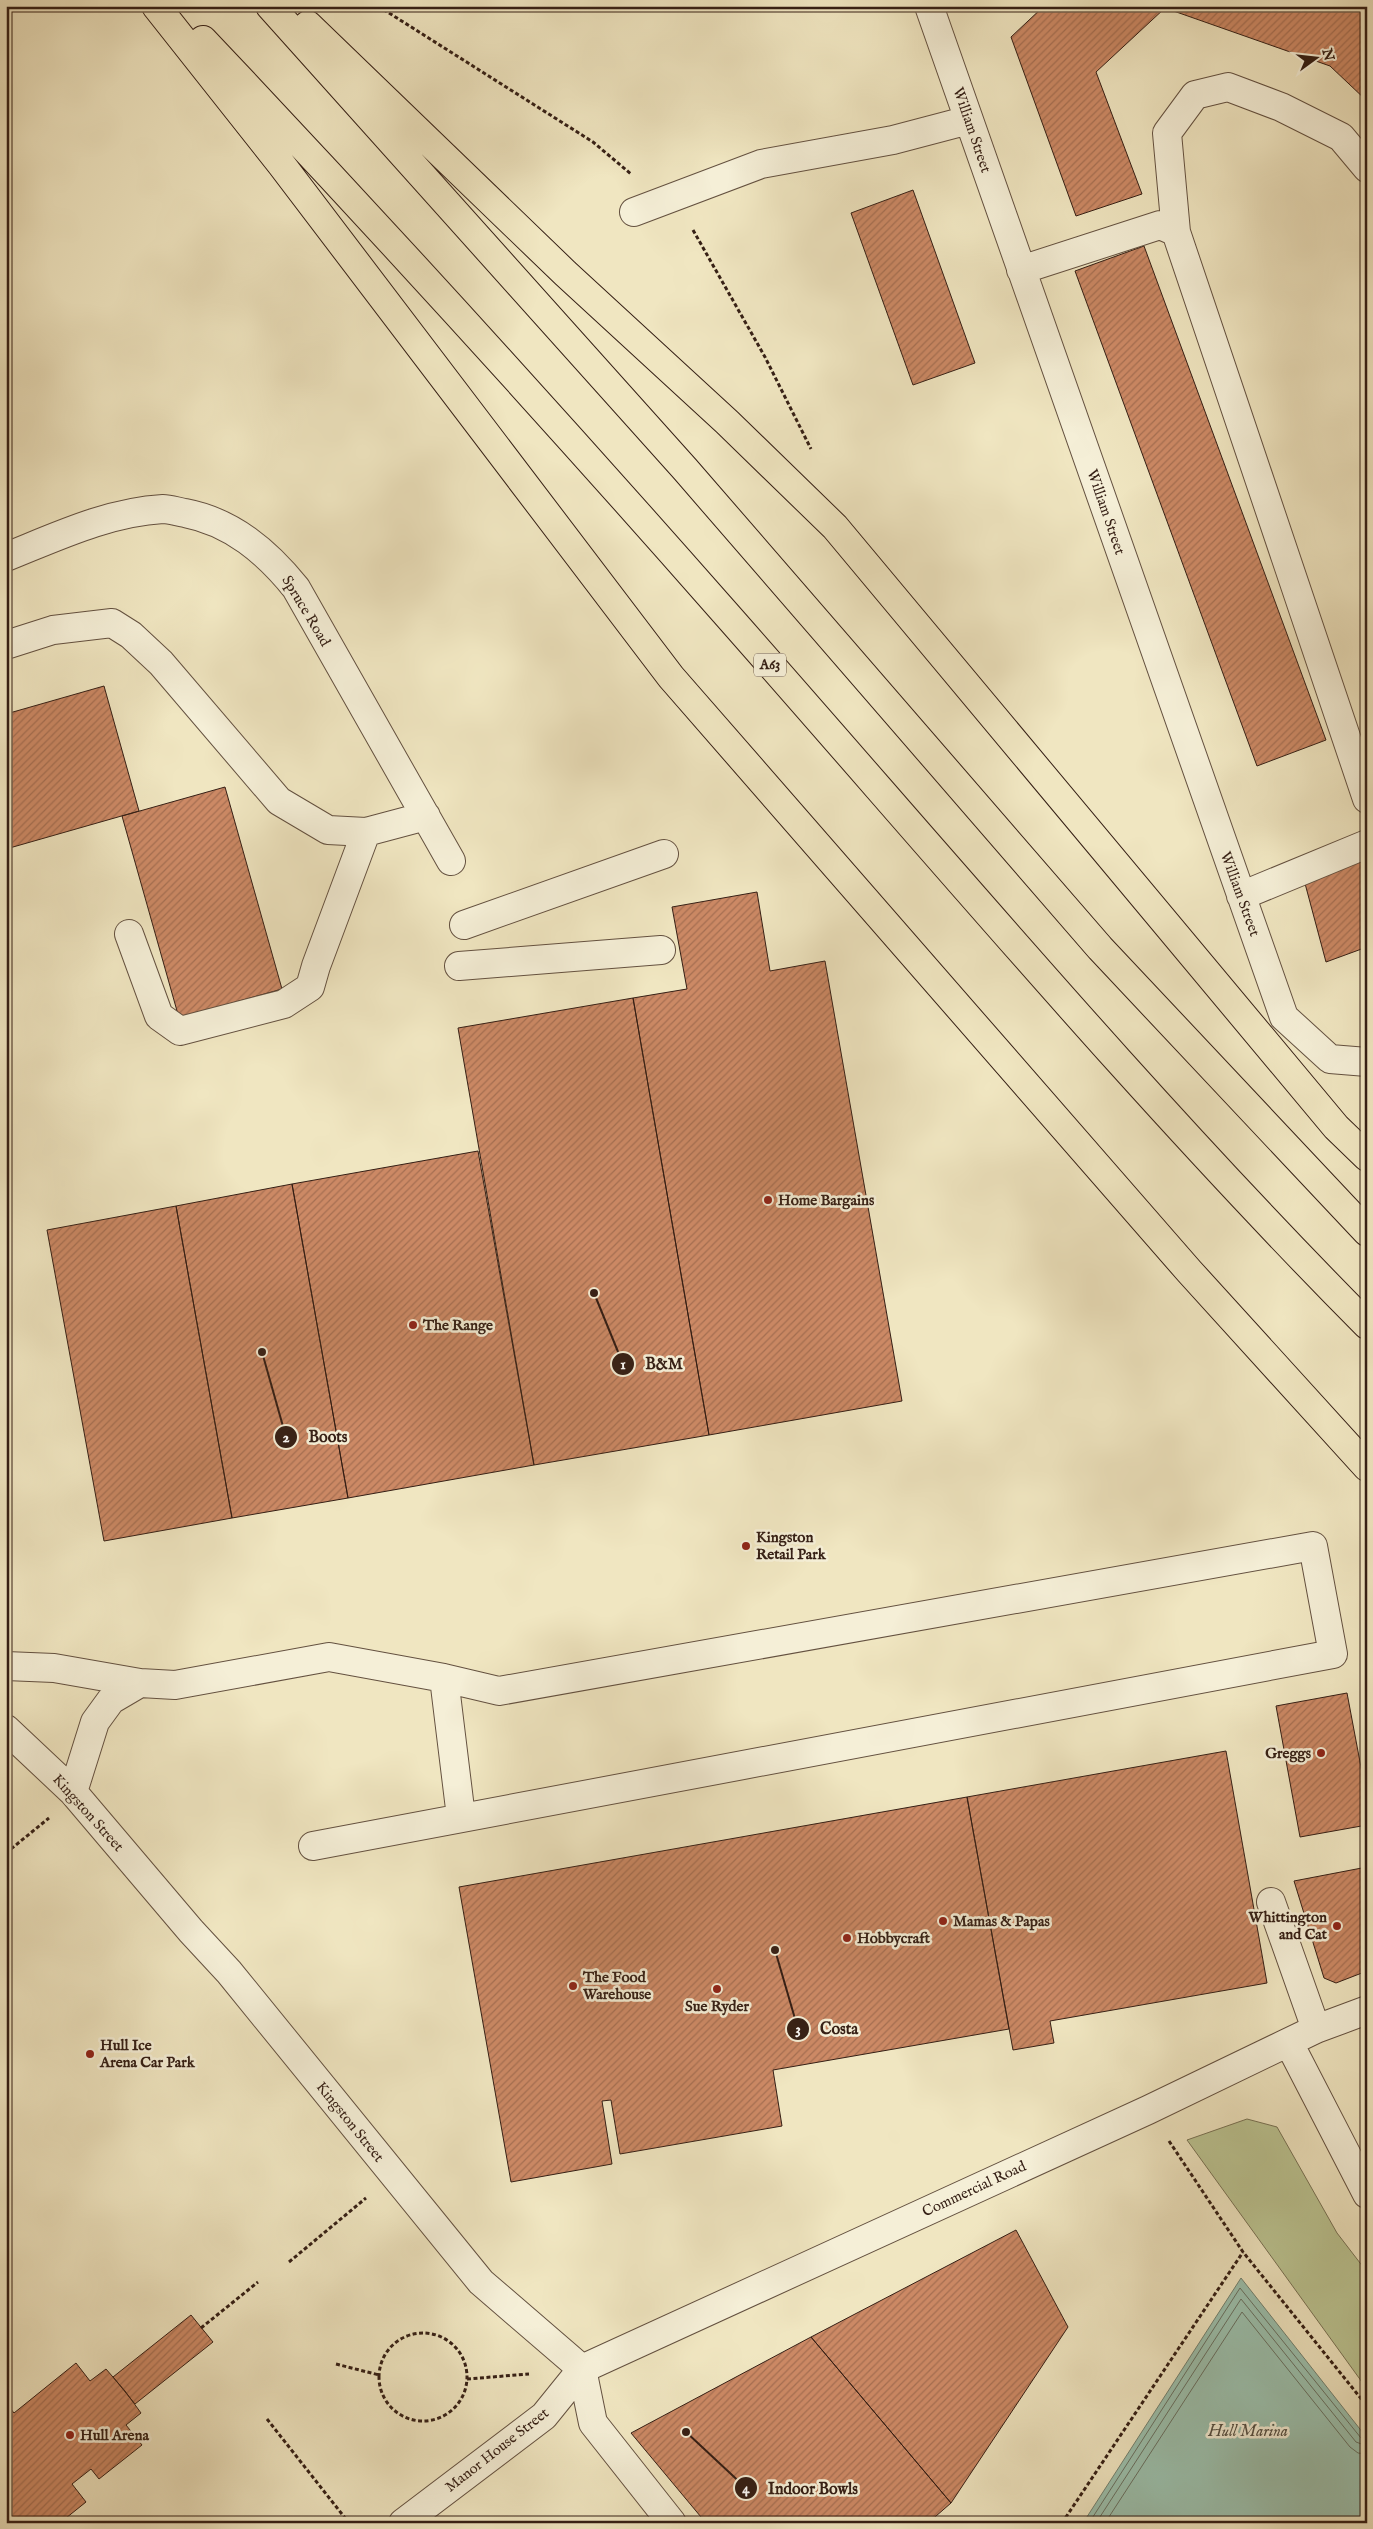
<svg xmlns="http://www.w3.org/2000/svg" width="1373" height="2529" font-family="'IM FELL English',serif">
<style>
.green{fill:#bbc492;stroke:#787254}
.water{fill:#9bc0ad;stroke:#728070}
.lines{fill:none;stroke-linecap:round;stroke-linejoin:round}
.shore{stroke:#687061;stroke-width:1}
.building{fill:url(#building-hatch);stroke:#351f15}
.minor-casing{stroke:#645140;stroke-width:30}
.highway-casing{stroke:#351f15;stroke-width:30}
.path{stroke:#351f15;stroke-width:3;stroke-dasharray:4 2.5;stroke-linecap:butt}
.minor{stroke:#f5efd7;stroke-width:28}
.highway{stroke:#f0e6c1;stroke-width:28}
.poi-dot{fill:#8f2418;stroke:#f5efd7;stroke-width:2}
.labels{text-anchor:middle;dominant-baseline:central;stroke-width:5;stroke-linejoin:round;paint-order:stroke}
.shield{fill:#f5efd7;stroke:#6f5d4f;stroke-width:1}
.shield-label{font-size:14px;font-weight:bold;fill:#351f15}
.street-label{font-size:15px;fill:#351f15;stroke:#f5efd7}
.poi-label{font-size:15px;font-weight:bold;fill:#351f15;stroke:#f5efd7;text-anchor:start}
.water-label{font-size:16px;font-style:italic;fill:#544f43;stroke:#f5efd7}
.leader{fill:none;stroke:#351f15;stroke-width:2}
.callout-dot{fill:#351f15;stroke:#f5efd7;stroke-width:2}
.mark-label{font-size:15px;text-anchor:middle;font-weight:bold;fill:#fff}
.callout-label{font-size:16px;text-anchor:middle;font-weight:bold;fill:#351f15;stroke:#f5efd7;stroke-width:5;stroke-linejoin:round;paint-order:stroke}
</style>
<defs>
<pattern id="building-hatch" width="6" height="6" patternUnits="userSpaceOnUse" patternTransform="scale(1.25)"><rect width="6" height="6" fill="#cc8965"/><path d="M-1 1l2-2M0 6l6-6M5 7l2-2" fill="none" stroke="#a66f52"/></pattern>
</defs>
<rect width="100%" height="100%" fill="#f0e6c1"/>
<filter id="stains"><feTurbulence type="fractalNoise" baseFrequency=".004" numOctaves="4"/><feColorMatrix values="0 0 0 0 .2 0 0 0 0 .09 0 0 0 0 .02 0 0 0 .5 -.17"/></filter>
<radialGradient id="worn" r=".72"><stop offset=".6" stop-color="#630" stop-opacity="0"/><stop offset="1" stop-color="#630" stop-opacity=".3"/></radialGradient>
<!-- green -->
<path class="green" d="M1247,2119L1277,2127L1337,2233L1367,2272V2389L1187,2140Z"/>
<!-- water -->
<path class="water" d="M1241,2278L1367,2438V2523H1083Z"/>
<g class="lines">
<!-- shore -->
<path class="shore" d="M1089,2523L1240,2288L1361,2438L1367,2440
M1096,2523L1241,2299L1356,2442L1367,2446
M1105,2523L1242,2312L1350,2447L1358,2453L1367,2454"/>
</g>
<!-- building -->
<path class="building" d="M1044,6H1367V101L1330,66L1165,8L1096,72L1142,194L1076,216L1011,37Z
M913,190L975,363L913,385L851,213Z
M1144,246L1326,740L1257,766L1075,271Z
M104,686L139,811L6,849V714Z
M225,787L282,989L179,1018L122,816Z
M1367,855V947L1326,962L1303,876Z
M757,892L770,971L825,961L902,1401L709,1435L633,998L687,989L672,907Z
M633,998L709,1435L534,1465L458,1028Z
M478,1151L534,1465L348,1498L292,1184Z
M292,1184L348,1498L232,1518L176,1206Z
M176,1206L232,1518L104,1541L47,1230Z
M1347,1693L1367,1799V1825L1300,1837L1276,1706Z
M1226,1751L1267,1983L1050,2021L1054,2043L1013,2050L967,1797Z
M967,1797L1009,2029L773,2070L782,2126L620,2154L611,2100L602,2101L612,2164L511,2182L459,1887Z
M1367,1867V1971L1336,1983L1324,1978L1294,1881Z
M1016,2230L1068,2327L951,2503L811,2337Z
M191,2315L213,2342L135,2404L113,2377Z
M811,2337L951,2503L928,2523H706L631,2433Z
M76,2363L90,2381L106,2369L125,2391L141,2413L126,2425L142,2445L99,2479L91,2469L72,2484L86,2502L66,2518L70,2523H6V2403L14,2413Z"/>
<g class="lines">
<defs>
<path id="minor" d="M929,6L1284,1017L1330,1059L1367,1062
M1367,168L1341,137L1281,107L1228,87L1195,95L1167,133L1176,232L1367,799
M634,212L761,164L893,140L969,120
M1021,270L1160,225L1176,232
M6,557C56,537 108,512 163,509C170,509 178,512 185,513C232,522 267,552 296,588L451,861
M6,645L53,630L112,623L131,635L161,663L279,801L328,830L366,832L426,816
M1241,896L1367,844
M464,925L664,854
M129,934L159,1016L180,1031L284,1004L310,987L316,966L366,832
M459,966L661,950
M6,1666L54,1668L140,1683L175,1685L329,1657L444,1678L499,1691L1313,1546L1333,1654L313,1846
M444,1678L461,1817
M6,1729L73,1792L191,1931L229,1972L481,2282L582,2369L593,2423L672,2523
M73,1792L95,1722L111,1700L140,1683
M1271,1902L1316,2029
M1289,2043L1367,2194
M403,2523L544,2416L582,2369L1148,2110L1316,2029L1367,2010"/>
<path id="highway" d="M156,6L281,164L671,677L1189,1271L1367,1467
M270,6L685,469L1100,948L1367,1232
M308,25L565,273L727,422L835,527L1336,1127L1367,1157
M203,40C379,226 551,415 720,607C933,848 1140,1096 1367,1325"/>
</defs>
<!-- minor casing -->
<use href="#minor" class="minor-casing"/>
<!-- highway casing -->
<use href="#highway" class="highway-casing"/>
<!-- path -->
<path class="path" d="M378,6L593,142L631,174
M693,230L765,357L811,449
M6,1853L49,1818
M1169,2141L1243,2252L1367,2406
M289,2262L366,2198
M201,2328L258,2282
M379 2377a44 44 0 1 1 88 0a44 44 0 1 1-88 0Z
M336,2364L379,2375
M467,2379L529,2374
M267,2419L349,2523
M1062,2523L1243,2252"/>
<!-- minor -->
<use href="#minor" class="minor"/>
<!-- highway -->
<use href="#highway" class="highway"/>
</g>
<!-- markers -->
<g class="poi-dot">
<circle cx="768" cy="1200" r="5"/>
<circle cx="413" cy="1325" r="5"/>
<circle cx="746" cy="1546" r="5"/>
<circle cx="1321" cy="1753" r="5"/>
<circle cx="943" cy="1921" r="5"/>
<circle cx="1337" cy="1926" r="5"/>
<circle cx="847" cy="1938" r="5"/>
<circle cx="573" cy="1986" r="5"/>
<circle cx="717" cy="1989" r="5"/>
<circle cx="90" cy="2054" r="5"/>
<circle cx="70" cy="2435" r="5"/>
</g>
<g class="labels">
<!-- shield labels -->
<rect class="shield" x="754" y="653.5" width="32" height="23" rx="4"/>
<g class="shield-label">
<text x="770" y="665">A63</text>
</g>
<!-- street labels -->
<g class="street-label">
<text transform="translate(972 130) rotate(71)">William Street</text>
<text transform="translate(1106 512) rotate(71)">William Street</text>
<text transform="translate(306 611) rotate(59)">Spruce Road</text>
<text transform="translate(1240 894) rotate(70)">William Street</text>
<text transform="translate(88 1813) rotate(48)">Kingston Street</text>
<text transform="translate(350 2122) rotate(51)">Kingston Street</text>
<text transform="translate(974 2189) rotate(-25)">Commercial Road</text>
<text transform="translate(497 2450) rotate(-38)">Manor House Street</text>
</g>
<!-- poi labels -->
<g class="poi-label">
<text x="778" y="1200">Home Bargains</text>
<text x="423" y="1325">The Range</text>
<text x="756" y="1537">Kingston<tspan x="756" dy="17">Retail Park</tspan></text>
<text x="1311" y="1753" text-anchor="end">Greggs</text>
<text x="1327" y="1917" text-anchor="end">Whittington<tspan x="1327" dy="17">and Cat</tspan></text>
<text x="953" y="1921">Mamas &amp; Papas</text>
<text x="857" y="1938">Hobbycraft</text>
<text x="583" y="1977">The Food<tspan x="583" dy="17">Warehouse</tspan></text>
<text x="717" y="2006" text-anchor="middle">Sue Ryder</text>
<text x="100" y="2045">Hull Ice<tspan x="100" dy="17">Arena Car Park</tspan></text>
<text x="80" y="2435">Hull Arena</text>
</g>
<!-- water labels -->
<g class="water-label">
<text x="1248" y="2432">Hull Marina</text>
</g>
</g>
<!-- callouts -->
<path class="leader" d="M594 1293L623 1364M262 1352L286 1437M775 1950L798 2029M686 2432L746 2488"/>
<g class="callout-dot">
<circle cx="594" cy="1293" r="5"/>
<circle cx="262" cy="1352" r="5"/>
<circle cx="775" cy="1950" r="5"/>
<circle cx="686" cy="2432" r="5"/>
<circle cx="623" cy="1364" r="12"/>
<circle cx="286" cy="1437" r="12"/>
<circle cx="798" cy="2029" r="12"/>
<circle cx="746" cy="2488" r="12"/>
</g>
<g class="mark-label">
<text x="623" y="1369">1</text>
<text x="286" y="1442">2</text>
<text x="798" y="2034">3</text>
<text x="746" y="2493">4</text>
</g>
<g class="callout-label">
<text x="664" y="1369">B&amp;M</text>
<text x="328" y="1442">Boots</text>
<text x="839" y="2034">Costa</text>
<text x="813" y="2494">Indoor Bowls</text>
</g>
<!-- margin -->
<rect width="1373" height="2529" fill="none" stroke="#f0e6c1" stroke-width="25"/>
<rect x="8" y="8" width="1358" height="2514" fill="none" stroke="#351f15" stroke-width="2.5"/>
<rect x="12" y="12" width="1348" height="2504" fill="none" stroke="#351f15"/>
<!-- north arrow -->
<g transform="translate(1316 58) rotate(75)" stroke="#f5efd7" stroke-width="4" paint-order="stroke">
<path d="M0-4L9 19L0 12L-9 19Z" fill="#351f15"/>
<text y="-8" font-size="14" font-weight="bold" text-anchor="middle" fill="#351f15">N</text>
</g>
<rect width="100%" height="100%" filter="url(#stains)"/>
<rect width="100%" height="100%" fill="url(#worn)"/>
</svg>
